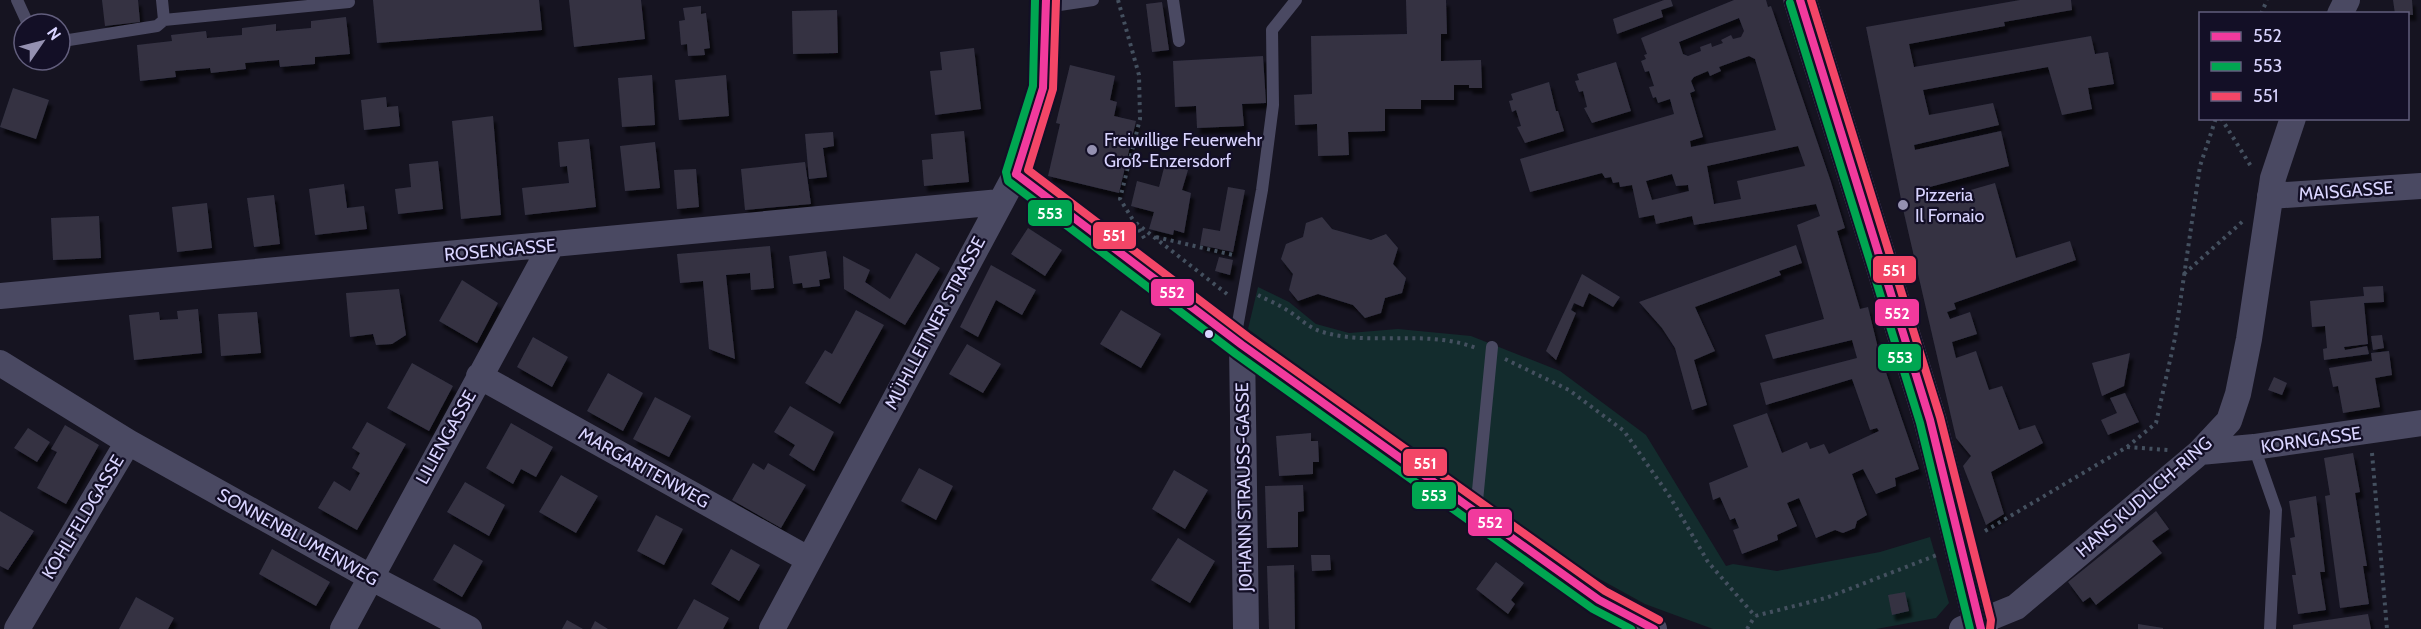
<svg xmlns="http://www.w3.org/2000/svg" width="2421" height="629" font-family="Cabin,sans-serif">
<style>
.green{fill:#132c2d}
.building{fill:#343243;fill-rule:evenodd;filter:url(#shadow)}
.lines{fill:none;stroke-linecap:round;stroke-linejoin:round}
.path{stroke:#44505f;stroke-width:4;stroke-dasharray:3 4.5;stroke-linecap:butt}
.service{stroke:#4a4962;stroke-width:12}
.minor{stroke:#4a4962;stroke-width:26}
.primary{stroke:#5e5373;stroke-width:33}
.bus-1-casing{stroke:#130f26;stroke-width:12}
.bus-2-casing{stroke:#130f26;stroke-width:12}
.bus-3-casing{stroke:#130f26;stroke-width:12}
.bus-1{stroke:#f13a9d;stroke-width:8}
.bus-2{stroke:#00a651;stroke-width:8}
.bus-3{stroke:#f34667;stroke-width:8}
.poi-dot{fill:#9591b1;stroke:#130f26;stroke-width:2}
.bus-dot{fill:#d9d4ff;stroke:#130f26;stroke-width:2}
.labels{text-anchor:middle;dominant-baseline:central;stroke-width:4.5;stroke-linejoin:round;paint-order:stroke}
.poi-label{font-size:18px;fill:#d9d4ff;stroke:#130f26;text-anchor:start}
.street-label{font-size:18px;fill:#d9d4ff;stroke:#130f26}
.line-badge{stroke:#130f26;stroke-width:2}
.badge-label{font-size:16px;text-anchor:middle;font-weight:bold;fill:#fff}
</style>
<defs>
<filter id="shadow"><feDropShadow dx="3.5" dy="6" stdDeviation="1.5" flood-color="#0009"/></filter>
</defs>
<rect width="100%" height="100%" fill="#161421"/>
<!-- green -->
<path class="green" d="M1258,287L1289,302L1316,324L1349,333L1398,329L1471,336L1560,371L1646,435L1726,566L1733,564L1777,571L1880,552L1930,537L1949,603L1936,618L1876,629H1713L1645,604L1556,555L1248,329Z"/>
<!-- building -->
<path class="building" d="M102,0H138L140,22L105,26Z
M373,0H539L542,30L377,43Z
M569,0H641L645,39L574,47Z
M1406,0H1446L1447,34H1441V61L1481,60L1482,88H1469V85H1454V100H1421V109H1385V131L1348,132L1349,155L1318,156L1317,124L1295,125L1294,95L1312,94L1311,36L1407,34Z
M1664,0H1671L1673,6L1661,10L1663,17L1617,34L1613,19Z
M1734,0H1766L1768,7L1771,6L1831,182L1845,228L1837,231L1860,309L1868,307L1879,352L1919,469L1895,478L1896,486L1876,494L1863,469L1852,474L1867,515L1857,521L1855,528L1843,533L1835,530L1816,538L1799,498L1787,503L1797,526L1777,535L1778,540L1742,554L1733,530L1739,528L1735,518L1730,520L1720,497L1713,500L1709,483L1748,467L1733,425L1767,413L1782,453L1807,442L1810,449L1824,444L1829,454L1879,431L1877,428L1870,430L1852,379L1766,405L1760,383L1857,358L1852,340L1773,359L1765,335L1824,319L1797,225L1820,216L1816,204L1694,225L1692,216L1656,224L1654,215L1639,218L1632,185L1620,187L1619,182L1613,183L1611,177L1605,178L1602,173L1530,192L1520,159L1674,114L1670,99L1658,103L1656,97L1653,98L1649,87L1654,86L1649,71L1645,72L1641,61L1646,59L1644,55L1647,54L1641,38ZM1739,18L1744,31L1741,37L1733,39L1731,35L1721,40L1723,43L1712,47L1711,43L1700,47L1701,51L1688,56L1683,54L1679,42ZM1749,56L1755,59L1776,130L1691,147L1690,141L1703,137L1690,93L1695,91L1691,81L1694,77L1708,71L1710,76L1721,71L1719,67ZM1798,146L1805,166L1737,181L1741,199L1714,204L1707,166ZM1672,174L1676,186L1688,185L1689,191L1652,200L1646,181Z
M2020,0H2071L2072,10L2004,22L2005,26L1909,44L1914,67L2091,36L2095,54L2108,52L2114,84L2088,88L2092,109L2062,115L2048,67L1923,90L1929,115L1993,103L1999,125L1914,145L1915,150L2001,131L2009,166L1926,188L1929,202L1995,183L2016,258L2070,241L2076,260L1954,303L1956,309L1947,312L1950,319L1970,312L1977,334L1952,342L1956,358L1976,351L1989,390L2002,386L2019,430L2035,425L2043,443L1991,472L2004,514L1986,525L1963,466L1971,456L1956,438L1903,209L1866,27Z
M2393,0H2412L2413,15L2395,14Z
M1162,2L1169,50L1152,52L1146,4Z
M701,6V14L706,13L710,48L704,49L705,55L688,56L687,44L681,45L679,21L685,20L683,8Z
M837,10L838,53L793,54L792,11Z
M346,17L350,54L315,57V64L280,67L279,60L245,63L246,69L211,73L210,68L175,71L176,77L140,81L137,45L172,41L171,35L206,31L207,38L242,35V28L276,24V31L311,28V21Z
M974,48L981,109L935,115L930,71L942,70L940,52Z
M1263,56L1266,103L1242,104L1244,126L1197,128L1196,106L1175,107L1173,61Z
M1616,62L1631,111L1592,123L1584,108L1587,107L1583,91L1579,92L1575,81L1579,80L1577,74Z
M1070,65L1115,76L1110,100L1117,102L1114,116L1136,121L1119,193L1048,176L1060,124L1056,123Z
M652,75L655,125L622,127L618,78Z
M726,75L729,116L679,120L675,80Z
M1549,82L1556,111H1558L1564,131L1525,143L1517,127L1521,126L1516,110L1512,112L1509,101L1513,100L1511,94Z
M13,88L49,100L36,139L0,127Z
M386,97L387,107L398,106L400,126L364,130L361,100Z
M493,116L501,215L461,219L452,121Z
M964,131L969,182L924,186L922,160L933,159L931,134Z
M833,132L834,146L823,148L827,177L809,179L805,134Z
M589,139L596,207L525,215L522,188L569,183L567,166L560,167L558,142Z
M655,142L660,188L625,191L620,146Z
M438,161L443,209L398,214L395,189L411,187L409,164Z
M805,162L811,204L745,210L741,169Z
M1165,164L1188,170L1182,190L1191,193L1184,233L1174,230L1173,235L1149,229L1154,212L1131,206L1137,181L1159,187Z
M696,169L699,207L677,209L674,170Z
M344,184L347,208L364,206L367,229L315,235L309,189Z
M1228,187L1245,190L1233,252L1200,245L1203,228L1220,231Z
M274,195L280,244L254,247L247,198Z
M207,203L212,248L177,252L172,207Z
M99,216L101,258L53,260L51,218Z
M1322,217L1332,229L1371,240L1386,234L1398,248L1393,264L1406,278L1402,293L1385,298L1381,313L1365,318L1353,305L1318,294L1298,301L1289,290L1293,274L1281,259L1286,244L1303,237L1306,223Z
M1028,228L1062,250L1045,276L1011,254Z
M1796,245L1802,263L1779,271L1781,275L1695,307L1715,351L1694,360L1707,405L1692,410L1675,348L1662,328L1639,302Z
M770,246L774,288L751,290L750,273L726,275L735,359L709,349L703,281L680,283L677,254Z
M826,251L830,278L819,280L820,286L803,288L802,283L793,284L789,256Z
M916,253L940,268L905,325L844,289L843,256L870,270L865,282L890,299Z
M1219,257L1233,260L1230,275L1215,271Z
M991,265L1036,290L1022,315L996,300L978,337L960,327Z
M1582,274L1620,297L1613,307L1589,293L1583,307L1574,303L1571,310L1576,313L1556,360L1546,351Z
M462,280L498,303L477,343L439,321Z
M2383,286L2384,302L2364,303L2368,344L2344,347L2345,350L2367,346L2369,354L2324,360L2323,349L2327,348L2325,326L2312,327L2310,301L2364,296L2363,287Z
M399,289L406,335L392,344L376,345L373,334L350,337L346,293Z
M198,309L202,353L134,360L129,315L159,312L160,320L178,319L177,311Z
M856,310L884,325L840,404L805,383L825,350L832,354Z
M1121,310L1161,334L1141,368L1100,344Z
M257,312L261,353L221,356L218,314Z
M2382,335L2384,348L2373,350L2371,336Z
M533,337L568,357L552,387L517,367Z
M967,344L1001,364L983,393L949,374Z
M2389,351L2392,375L2375,378L2380,407L2343,413L2338,386L2333,387L2329,368L2372,361L2371,353Z
M2130,353L2124,386L2102,396L2092,363Z
M412,363L453,386L429,431L387,408Z
M608,373L643,393L623,431L587,411Z
M2274,377L2287,383L2282,395L2268,390Z
M2125,393L2139,422L2108,435L2101,420L2117,413L2110,398Z
M655,397L691,416L669,457L633,439Z
M790,406L834,432L814,471L789,455L795,445L774,432Z
M367,422L406,444L357,530L318,508L334,481L350,491L360,473L352,468L360,453L352,448Z
M511,423L553,447L536,477L521,469L513,484L486,468Z
M65,425L99,445L66,504L37,488L57,452L51,449Z
M28,428L50,442L37,462L14,448Z
M1311,433V441H1318L1319,462H1313V474L1279,476L1276,436Z
M2353,453L2360,492L2355,493L2367,566H2363L2369,604L2340,608L2325,496L2330,495L2324,458Z
M753,463L764,470L768,463L806,485L781,528L732,500Z
M919,468L953,486L936,520L901,501Z
M1174,470L1208,490L1185,529L1152,509Z
M561,475L598,496L576,533L539,512Z
M465,482L505,505L489,536L447,512Z
M1303,485L1304,511L1298,512V547L1267,548L1265,486Z
M2316,496L2325,572H2320L2326,610L2298,614L2292,575H2296L2290,538L2295,537L2289,501Z
M0,511L34,531L8,570L0,566Z
M2156,511L2169,529L2152,541L2162,553L2096,605L2090,597L2083,602L2068,582Z
M656,515L683,529L664,565L637,551Z
M1178,538L1215,561L1190,603L1151,580Z
M454,544L483,561L462,597L433,580Z
M272,549L330,582L316,606L259,574Z
M731,549L760,565L739,601L711,584Z
M1311,555H1330L1331,570L1312,571Z
M1496,562L1524,583L1511,600L1515,604L1508,614L1476,589Z
M1294,565L1295,629H1269L1267,566Z
M1905,592L1909,611L1892,615L1888,595Z
M136,597L174,618L168,629H119Z
M694,599L729,618L723,629H677Z
M2368,614L2371,629H2293V625Z
M567,620L583,629H562Z
M595,621L608,629H591Z
M2138,624L2163,628V629H2138Z"/>
<g class="lines">
<!-- path -->
<path class="path" d="M1118,0L1139,75L1140,119L1120,199L1146,241
M2261,14L2267,0
M2221,118L2252,168
M1136,223L1227,294
M1156,237L1233,255
M2184,274L2243,221
M1258,295C1267,300 1278,304 1287,310C1297,316 1307,326 1317,330C1365,348 1424,328 1476,348
M1505,359L1569,390L1624,431L1670,497L1708,562L1755,616L1826,598L1937,555
M2127,447L2168,450
M2372,453L2387,629
M1985,531L2127,447L2156,423L2175,338L2200,166L2216,118
M1747,629L1755,616"/>
<!-- service -->
<path class="service" d="M17,0L28,24
M162,0L164,20
M1173,0L1179,41
M1046,7L1093,0
M60,39L69,40L157,26L164,20L349,2
M1241,341L1237,328L1262,190L1273,105L1272,30L1296,0
M2254,447L2276,510L2270,629
M1476,511L1492,347"/>
<!-- minor -->
<path class="minor" d="M2340,14L2347,0
M1016,174L1242,345L1599,600L1654,629
M2270,196L2421,186
M0,296L1000,202
M1242,345L1246,629
M0,363L128,442L17,629
M479,376L808,559
M128,442L372,578L469,629
M2200,452L2254,447L2421,423
M343,629L551,246
M772,629L1016,174L1043,88L1046,0
M1962,629L2016,607L2200,452L2229,421L2238,394L2249,339L2273,178L2293,118"/>
<!-- primary -->
<path class="primary" d="M1800,0L1930,420L1981,629"/>
<defs>
<path id="bus-1" d="M1800,0L1930,420L1981,629
M1016,174L1242,345L1599,600L1654,629
M1016,174L1043,88L1046,0"/>
<path id="bus-2" d="M1035,0L1033,86L1006,172L1008,181L1236,354L1593,609L1631,629
M1790,3L1920,423L1970,629"/>
<path id="bus-3" d="M1056,0L1053,89L1028,170L1248,337L1605,591L1659,620
M1811,0L1940,417L1991,620L1990,629"/>
</defs>
<!-- bus-1 casing -->
<use href="#bus-1" class="bus-1-casing"/>
<!-- bus-2 casing -->
<use href="#bus-2" class="bus-2-casing"/>
<!-- bus-3 casing -->
<use href="#bus-3" class="bus-3-casing"/>
<!-- bus-1 -->
<use href="#bus-1" class="bus-1"/>
<!-- bus-2 -->
<use href="#bus-2" class="bus-2"/>
<!-- bus-3 -->
<use href="#bus-3" class="bus-3"/>
</g>
<!-- markers -->
<g class="poi-dot">
<circle cx="1092" cy="150" r="6"/>
<circle cx="1903" cy="205" r="6"/>
</g>
<circle class="bus-dot" cx="1209" cy="334" r="5"/>
<g class="labels">
<!-- poi labels -->
<g class="poi-label">
<text x="1104" y="140">Freiwillige Feuerwehr<tspan x="1104" dy="21">Groß-Enzersdorf</tspan></text>
<text x="1915" y="195">Pizzeria<tspan x="1915" dy="21">Il Fornaio</tspan></text>
</g>
<!-- street labels -->
<g class="street-label">
<text transform="translate(2346 191) rotate(-4)">MAISGASSE</text>
<text transform="translate(500 250) rotate(-5)">ROSENGASSE</text>
<text transform="translate(935 323) rotate(-62)">MÜHLLEITNER STRASSE</text>
<text transform="translate(446 437) rotate(-61)">LILIENGASSE</text>
<text transform="translate(2311 440) rotate(-8)">KORNGASSE</text>
<text transform="translate(644 468) rotate(29)">MARGARITENWEG</text>
<text transform="translate(1244 487) rotate(-91)">JOHANN STRAUSS-GASSE</text>
<text transform="translate(2144 497) rotate(-41)">HANS KUDLICH-RING</text>
<text transform="translate(83 517) rotate(-59)">KOHLFELDGASSE</text>
<text transform="translate(298 537) rotate(29)">SONNENBLUMENWEG</text>
</g>
</g>
<g class="line-badge">
<rect x="1027" y="199" width="46" height="28" rx="6" fill="#00a651"/>
<rect x="1092" y="221" width="45" height="29" rx="6" fill="#f34667"/>
<rect x="1872" y="255" width="45" height="29" rx="6" fill="#f34667"/>
<rect x="1150" y="278" width="45" height="29" rx="6" fill="#f13a9d"/>
<rect x="1874" y="298" width="46" height="29" rx="6" fill="#f13a9d"/>
<rect x="1877" y="343" width="45" height="29" rx="6" fill="#00a651"/>
<rect x="1402" y="448" width="46" height="29" rx="6" fill="#f34667"/>
<rect x="1411" y="481" width="46" height="29" rx="6" fill="#00a651"/>
<rect x="1467" y="508" width="46" height="29" rx="6" fill="#f13a9d"/>
</g>
<g class="badge-label">
<text x="1050" y="219">553</text>
<text x="1114" y="241">551</text>
<text x="1894" y="276">551</text>
<text x="1172" y="298">552</text>
<text x="1897" y="319">552</text>
<text x="1900" y="363">553</text>
<text x="1425" y="469">551</text>
<text x="1434" y="501">553</text>
<text x="1490" y="528">552</text>
</g>
<!-- legend -->
<rect x="2199" y="12" width="210" height="108" fill="#130f26" stroke="#625e7d" stroke-width="1.5"/>
<rect x="2211" y="32" width="30" height="9" fill="#f13a9d" stroke="#625e7d" stroke-width="1.5"/>
<text x="2253" y="42" font-size="18" fill="#d9d4ff">552</text>
<rect x="2211" y="62" width="30" height="9" fill="#00a651" stroke="#625e7d" stroke-width="1.5"/>
<text x="2253" y="72" font-size="18" fill="#d9d4ff">553</text>
<rect x="2211" y="92" width="30" height="9" fill="#f34667" stroke="#625e7d" stroke-width="1.5"/>
<text x="2253" y="102" font-size="18" fill="#d9d4ff">551</text>
<!-- north arrow -->
<g transform="translate(42 42) rotate(55)"><circle r="28" fill="#130f26" stroke="#625e7d" stroke-width="1.5"/>
<path d="M0-4.5L10 22L0 15L-10 22Z" fill="#9591b1"/>
<text y="-9" font-size="16" font-weight="bold" text-anchor="middle" fill="#d9d4ff">N</text>
</g>
</svg>
